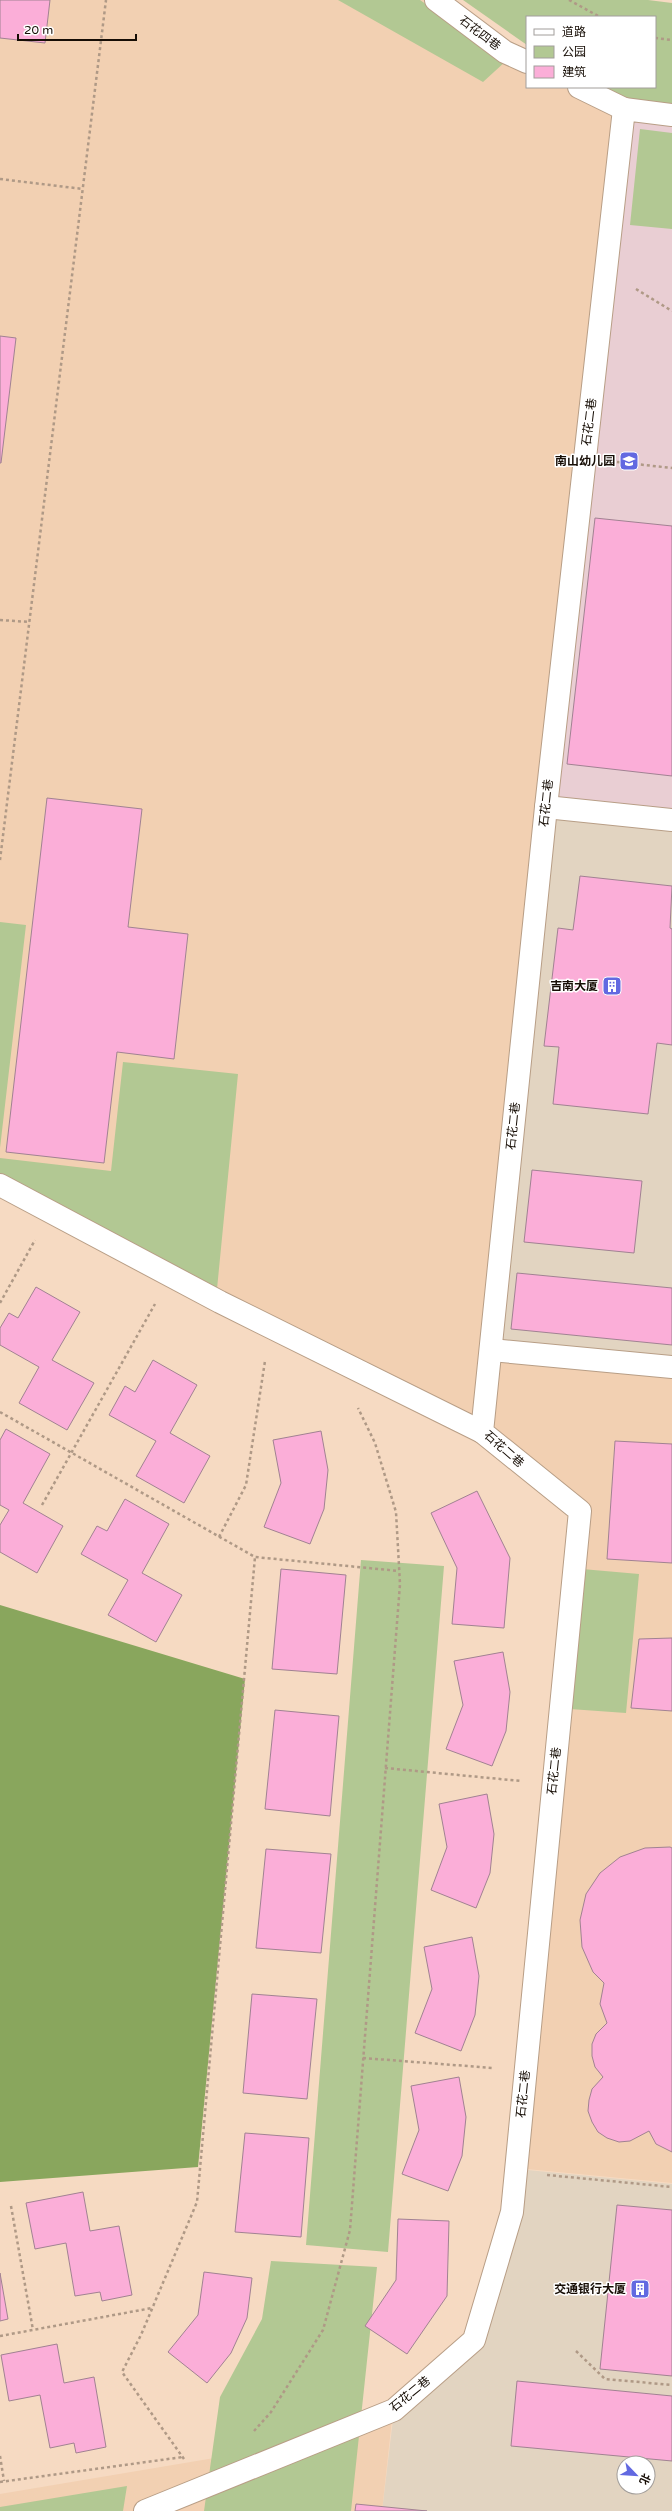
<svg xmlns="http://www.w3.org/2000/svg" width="672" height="2511" font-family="'Varela Round','Noto Sans SC',sans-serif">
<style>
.commercial{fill:#e2d4c1;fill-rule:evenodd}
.built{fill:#f2d0b2}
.education{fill:#e9ced3}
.green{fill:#b2c893}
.forest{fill:#89a65d}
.building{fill:#fbaed8;stroke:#a18292}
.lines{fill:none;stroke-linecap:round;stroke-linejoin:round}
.lane-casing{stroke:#b89e86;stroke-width:24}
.street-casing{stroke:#b89e86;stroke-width:24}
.path{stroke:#af9986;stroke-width:2.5;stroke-dasharray:3 3;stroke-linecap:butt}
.lane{stroke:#fff;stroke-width:22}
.street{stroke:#fff;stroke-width:22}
.labels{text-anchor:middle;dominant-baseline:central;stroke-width:3;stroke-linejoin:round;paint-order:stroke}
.street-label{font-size:12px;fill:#160d05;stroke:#fff}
.poi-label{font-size:12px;font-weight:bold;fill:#160d05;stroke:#fff;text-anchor:end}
</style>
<rect width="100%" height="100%" fill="#f6dac2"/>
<!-- commercial -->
<path class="commercial" d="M549,808L672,820V1367L491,1349Z
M517,2169L672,2184V2511H382L394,2411L474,2340ZM624,2463H648V2487H624Z"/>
<!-- built -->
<path class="built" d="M0,0H434L527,63V87H577L624,110L481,1432L0,1181Z
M491,1351L672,1368V2183L516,2168L581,1511L482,1432Z
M393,2410L382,2511H0V2494L256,2451Z"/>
<!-- education -->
<path class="education" d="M625,110L672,116V819L549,807Z"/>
<!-- green -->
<path class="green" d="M338,0H420L506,61L483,82Z
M463,0H648L672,3V104L625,99L604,87H655V17H527V45Z
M640,129L672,133V229L630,225Z
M0,922L26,925L0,1148Z
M123,1062L238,1074L217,1289L0,1174V1158L111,1171Z
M361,1560L444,1566L388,2252L306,2245Z
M582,1569L639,1574L626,1713L570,1709Z
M271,2261L377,2267L351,2511H204L220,2397L262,2319Z
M127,2486L123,2511H0V2507Z"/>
<!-- forest -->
<path class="forest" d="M0,1605L245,1679L198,2167L0,2182Z"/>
<!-- building -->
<path class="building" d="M0,0H50L45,43L0,38Z
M0,336L16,338L1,463H0Z
M595,518L672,526V776L567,764Z
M47,798L142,809L128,927L188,934L174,1059L117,1052L104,1163L6,1152Z
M580,876L672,886L670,928L672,929V1045L657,1043L648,1114L553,1104L559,1047L544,1046L558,928L573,930Z
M532,1170L642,1181L634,1253L524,1242Z
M517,1273L672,1288V1345L511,1329Z
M36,1287L80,1312L52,1360L94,1383L67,1430L19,1403L39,1367L0,1345V1328L9,1313L18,1318Z
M153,1360L197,1385L170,1433L210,1456L184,1503L136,1476L156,1441L109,1415L125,1386L135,1392Z
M6,1429L50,1454L23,1503L63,1526L37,1573L0,1552V1525L9,1510L0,1505V1440Z
M321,1431L328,1470L324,1509L310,1544L264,1527L281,1483L273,1440Z
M615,1441L672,1444V1563L607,1559Z
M477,1491L510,1558L504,1628L452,1624L457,1568L431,1513Z
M125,1499L169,1524L142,1573L182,1595L156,1642L108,1615L128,1580L81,1554L97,1526L107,1531Z
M281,1569L346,1575L337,1674L272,1669Z
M672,1638V1711L631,1708L639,1639Z
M503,1652L510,1692L506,1731L492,1766L446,1749L463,1705L454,1661Z
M275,1710L339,1716L330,1816L265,1809Z
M487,1794L494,1834L490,1873L476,1908L431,1890L447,1847L439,1804Z
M670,1847L672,1848V2152L656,2144L649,2131L630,2141L619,2142L607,2138L598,2132L592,2122L588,2111L589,2100L592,2089L603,2077L595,2067L592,2056V2044L596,2034L607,2023L600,2004L604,1983L593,1972L582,1947L580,1920L586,1894L600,1873L620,1857L645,1848Z
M266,1849L331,1854L321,1953L256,1948Z
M472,1937L479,1976L475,2015L461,2051L415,2033L432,1989L424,1947Z
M252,1994L317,1999L307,2099L243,2093Z
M459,2077L466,2117L462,2156L448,2191L402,2174L419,2130L411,2086Z
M245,2133L309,2138L301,2237L235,2232Z
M83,2192L90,2231L119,2226L132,2295L102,2301L100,2292L75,2296L66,2243L35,2249L26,2203Z
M617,2205L672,2210V2376L600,2369Z
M398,2219L449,2221L447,2296L407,2354L365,2326L396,2280Z
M204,2272L252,2278L247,2318L231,2353L207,2383L168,2352L198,2315Z
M0,2273L8,2319L0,2321Z
M57,2344L64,2383L94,2377L106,2447L76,2453L74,2443L50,2448L40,2395L9,2401L1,2355Z
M517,2381L672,2396V2461L511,2446Z
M356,2504L427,2511H355Z"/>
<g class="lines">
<defs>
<path id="lane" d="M436,0L505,52L527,62
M579,87L624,109
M546,807L672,820
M0,1185L220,1302L482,1432
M491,1350L672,1367"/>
<path id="street" d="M145,2511L394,2410L474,2340L512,2212L580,1511L482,1432L546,807L624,109L672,115"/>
</defs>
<!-- lane casing -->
<use href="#lane" class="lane-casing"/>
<!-- street casing -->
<use href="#street" class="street-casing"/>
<!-- path -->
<path class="path" d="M569,0L600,17
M655,38L672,40
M0,179L83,189
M636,289L672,311
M617,462L672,468
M0,620L30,622
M0,860L106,0
M0,1303L35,1240
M0,1412L255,1557L399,1571
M42,1505L155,1304
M219,1537L246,1485L265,1361
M385,1768L521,1781
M363,2058L493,2068
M547,2175L672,2187
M11,2206L33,2330
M0,2336L152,2308
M576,2351L605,2379L672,2385
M254,2431L271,2412L323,2330L350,2230L400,1584L396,1512L375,1443L358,1408
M0,2456L4,2481
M184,2459L122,2372L141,2335L197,2202L255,1557
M0,2482L183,2457"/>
<!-- lane -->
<use href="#lane" class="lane"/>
<!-- street -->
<use href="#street" class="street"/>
</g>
<!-- icons -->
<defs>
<symbol id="school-square" viewBox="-11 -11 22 22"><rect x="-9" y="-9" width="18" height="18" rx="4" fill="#6269e1" stroke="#fff"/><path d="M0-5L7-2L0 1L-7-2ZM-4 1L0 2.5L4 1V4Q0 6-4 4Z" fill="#fff"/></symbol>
<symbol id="building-square" viewBox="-11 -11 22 22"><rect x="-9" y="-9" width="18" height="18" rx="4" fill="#6269e1" stroke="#fff"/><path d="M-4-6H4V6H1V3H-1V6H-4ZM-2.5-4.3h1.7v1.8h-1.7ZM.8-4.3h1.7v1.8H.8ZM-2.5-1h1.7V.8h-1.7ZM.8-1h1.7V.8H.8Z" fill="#fff"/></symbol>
</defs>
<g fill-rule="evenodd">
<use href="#school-square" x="618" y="450" width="22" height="22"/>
<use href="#building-square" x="601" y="975" width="22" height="22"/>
<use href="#building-square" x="629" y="2278" width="22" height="22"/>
</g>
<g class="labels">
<!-- street labels -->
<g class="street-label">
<text transform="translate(480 33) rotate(37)">石花四巷</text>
<text transform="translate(589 422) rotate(-83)">石花二巷</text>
<text transform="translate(546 803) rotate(-84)">石花二巷</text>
<text transform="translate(513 1126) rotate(-84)">石花二巷</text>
<text transform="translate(504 1449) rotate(41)">石花二巷</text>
<text transform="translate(554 1771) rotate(-84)">石花二巷</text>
<text transform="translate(523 2094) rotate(-84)">石花二巷</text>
<text transform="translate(410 2394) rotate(-39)">石花二巷</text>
</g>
<!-- poi labels -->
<g class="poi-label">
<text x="615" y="461">南山幼儿园</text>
<text x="598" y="986">吉南大厦</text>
<text x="626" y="2289">交通银行大厦</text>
</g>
</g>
<!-- legend -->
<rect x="526" y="16" width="130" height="72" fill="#ffffff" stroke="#a29e9b"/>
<rect x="534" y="29" width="20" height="6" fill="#ffffff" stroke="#a29e9b"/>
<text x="562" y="36" font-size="12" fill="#160d05">道路</text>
<rect x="534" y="46" width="20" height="12" fill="#b2c893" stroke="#a29e9b"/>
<text x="562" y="56" font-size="12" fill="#160d05">公园</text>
<rect x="534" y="66" width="20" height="12" fill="#fbaed8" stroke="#a29e9b"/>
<text x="562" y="76" font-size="12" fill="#160d05">建筑</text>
<!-- north arrow -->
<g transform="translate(636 2475) rotate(115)"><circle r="19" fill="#ffffff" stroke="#a29e9b"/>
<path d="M0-3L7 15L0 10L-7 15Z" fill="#6269e1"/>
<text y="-6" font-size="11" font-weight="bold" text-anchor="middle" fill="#160d05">北</text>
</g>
<!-- scale -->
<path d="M18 34v6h118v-6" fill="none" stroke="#160d05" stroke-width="2"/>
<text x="24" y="34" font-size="12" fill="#160d05" stroke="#ffffff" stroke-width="3" paint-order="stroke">20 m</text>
</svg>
